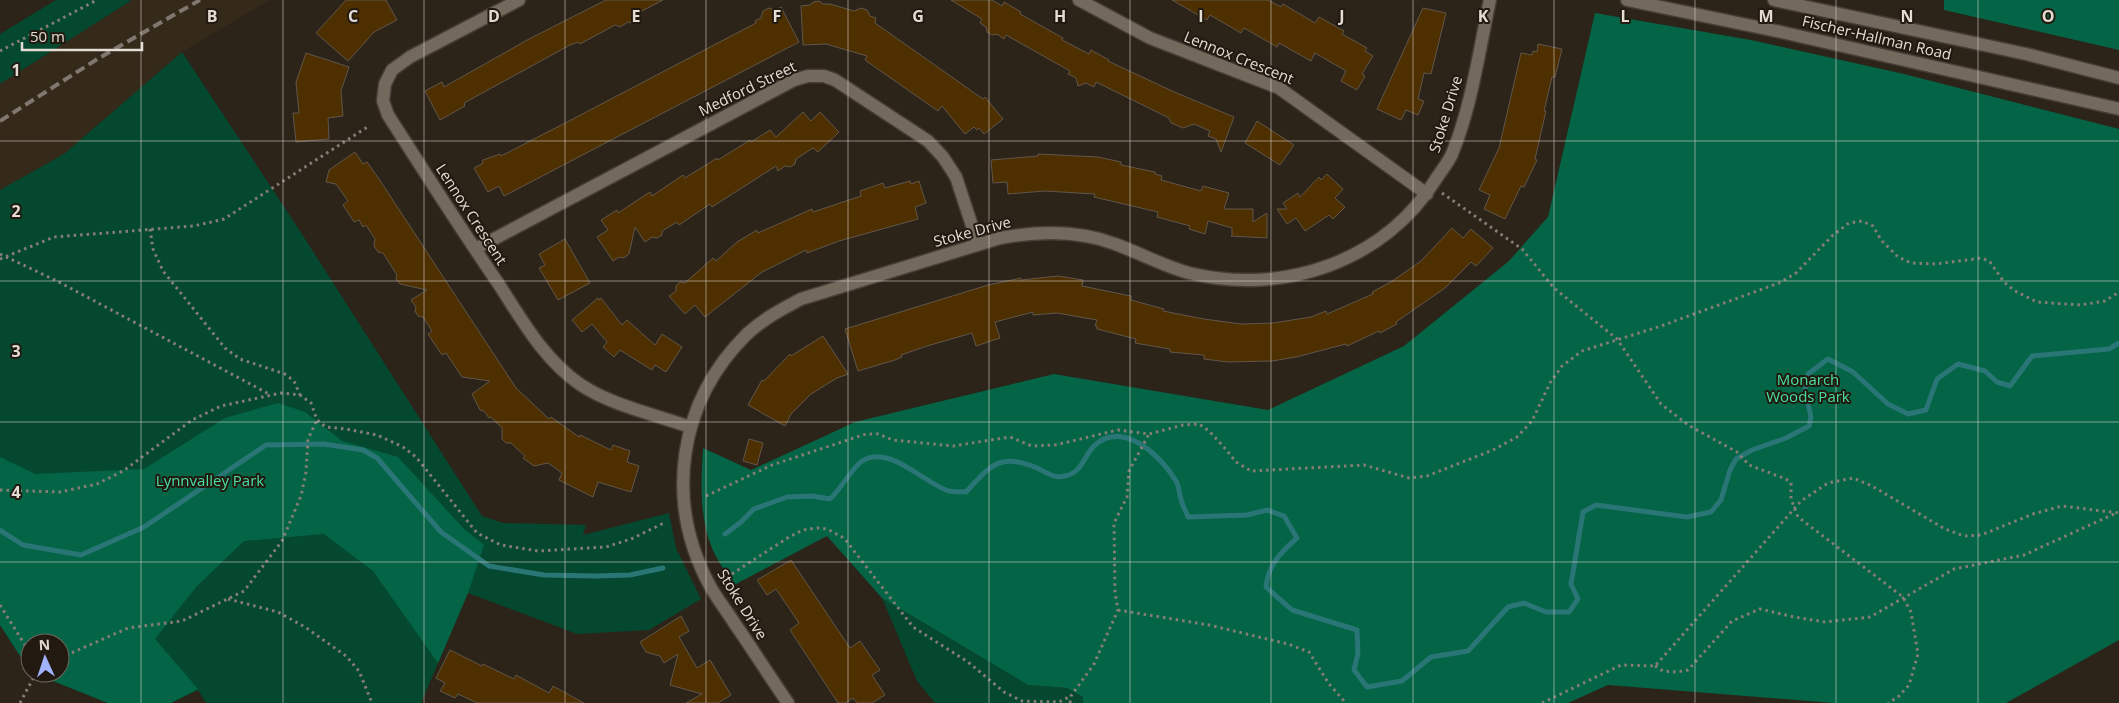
<svg xmlns="http://www.w3.org/2000/svg" width="2119" height="703" font-family="'Open Sans',sans-serif">
<style>
.built{fill:#352919}
.green{fill:#054830}
.forest{fill:#036545}
.lines{fill:none;stroke-linecap:round;stroke-linejoin:round}
.stream{stroke:#2a7576;stroke-width:5}
.building{fill:#4e3000;stroke:#60564a}
.minor-casing{stroke:#463e36;stroke-width:15}
.secondary-casing{stroke:#463e36;stroke-width:15}
.path{stroke:#867e76;stroke-width:3;stroke-dasharray:2.5 4;stroke-linecap:butt}
.minor{stroke:#73695d;stroke-width:12}
.secondary{stroke:#73695d;stroke-width:12}
.rail{stroke:#807870;stroke-width:4;stroke-dasharray:10 5;stroke-linecap:butt}
.grid{fill:none;stroke:#e3ddd6;stroke-width:1;stroke-opacity:0.55}
.labels{text-anchor:middle;dominant-baseline:central;stroke-width:4;stroke-linejoin:round;paint-order:stroke}
.street-label{font-size:15px;fill:#e3ddd6;stroke:#221a10}
.park-label{font-size:15px;fill:#4bdea3;stroke:#221a10}
.grid-label{font-size:16px;text-anchor:middle;font-weight:bold;fill:#e3ddd6;stroke:#221a10;stroke-width:4;stroke-linejoin:round;paint-order:stroke}
</style>
<rect width="100%" height="100%" fill="#2c2319"/>
<!-- built -->
<path class="built" d="M132,0H270L182,52L64,154L0,190V84Z"/>
<!-- green -->
<path class="green" d="M56,0H132L0,84V34Z
M182,52L300,231L482,516L503,523L586,525L583,535L669,513L676,548L701,599L649,630L577,634L468,593L421,703H206L198,690L171,703H108L33,673H60V643H30V671L0,625V190L64,154Z
M882,598L1028,685L1067,688L1083,697V703H935L917,681Z"/>
<!-- forest -->
<path class="forest" d="M1944,0H2119V50L1944,10Z
M1595,13L1751,40L1904,74L2119,129V640L2006,703H1834L1608,685L1568,703H1083V697L1067,688L1028,685L882,598L827,536L734,585C727,573 717,561 712,548C699,516 701,482 703,448L751,470L855,422L1054,374L1268,410L1404,346L1509,261L1548,217Z
M278,403L305,412L342,441L398,457L464,529L484,545L468,593L438,663L373,571L324,534L244,541L196,587L155,639L198,689L171,703H108L33,673H60V643H30V671L0,625V457L35,474L144,469L225,418Z"/>
<g class="lines">
<!-- stream -->
<path class="stream" d="M0,530L23,545L81,555L144,527L266,445L324,444L363,450L377,458L441,532L489,566L544,575L596,576L630,575L663,568
M725,534L741,522L754,509L787,497L812,496L830,499C840,490 853,467 862,461C888,444 922,481 946,490C952,493 960,491 966,492C990,466 999,452 1037,468C1046,472 1054,479 1065,476C1081,473 1084,457 1093,447C1122,418 1161,456 1176,481C1179,486 1179,493 1181,499C1182,505 1186,511 1188,517L1247,515L1267,510L1284,516L1297,538C1281,552 1268,565 1266,587L1292,610L1357,630L1358,653L1354,670L1367,687L1402,681L1431,657L1468,651L1508,607L1524,603L1546,612H1569L1578,599L1571,584L1583,512L1596,505L1687,517L1711,512L1721,500L1730,470L1736,459L1752,450L1786,438L1809,426L1811,417L1805,390L1808,374L1828,359L1853,372L1888,404L1908,414L1926,410L1937,379L1958,364L1985,371L1997,382L2010,386L2032,356L2109,349L2119,343"/>
</g>
<!-- building -->
<path class="building" d="M346,0H386L397,20L374,32L348,61L316,33Z
M606,0H663L634,15L632,23L628,22L620,27L615,25L580,44L578,42L570,45L464,103L465,106L440,120L425,91L442,82L444,87L529,39Z
M951,0H992L1002,6L1004,2L1021,12L1020,14L1063,38L1062,40L1089,54L1091,50L1109,60L1108,61L1172,91L1234,117L1221,152L1216,139L1208,136L1210,131L1194,124L1183,128L1176,125L1171,123L1169,118L1096,82L1094,87L1086,83L1078,86L1076,78L1068,74L1070,71L1006,35L1004,39L997,34L992,35L987,32L986,27L980,23L982,19Z
M1172,0H1268L1281,7L1283,4L1315,23L1319,17L1344,31L1342,34L1367,48L1365,51L1373,56L1362,74L1365,76L1357,90L1341,81L1346,71L1315,53L1311,61L1279,43L1277,47L1244,28L1241,33L1210,15L1207,20Z
M819,1L823,4H830L854,11L861,8L867,10L870,16L876,18L875,23L983,99L985,97L1003,119L984,134L979,128L977,130L974,127L965,134L942,106L938,111L865,60L867,56L826,44L803,45L801,6L810,5L813,2Z
M781,7L799,42L504,196L499,186L488,192L474,168L482,164L483,160L500,154L501,156L569,121L756,23L755,21L761,18L763,11L769,8L776,10Z
M1423,8L1446,13L1431,74L1424,73L1418,99L1424,101L1418,115L1406,110L1401,120L1377,109Z
M1538,44L1562,49L1555,77H1552L1544,111H1546L1535,159L1537,160L1524,187L1521,186L1505,219L1484,209L1490,195L1479,190L1499,148L1521,53L1532,55L1533,51L1537,52Z
M306,53L349,67L341,91L343,116L328,118L329,139L296,142L293,113H299L296,82Z
M803,112L811,121L820,112L839,132L818,152L813,148L796,159L795,164L790,167L785,166L778,171L776,166L712,207L710,204L679,225L677,222L662,231V235L657,238L652,237L645,242L635,227L629,254L624,258L619,257L613,261L597,237L608,230L601,220L617,210L618,213L650,192L652,196L683,175L685,178L717,158L718,160L750,140L751,142L770,130L776,137Z
M1257,121L1294,145L1280,165L1245,143Z
M355,152L363,164L367,162L379,179L516,388L549,419L551,417L579,437L580,435L611,450L613,445L630,451L627,462L639,466L631,492L598,482L593,497L559,480L562,473L548,463L534,466L523,458L525,456L511,443H506L502,439V428L491,417L489,418L484,411L480,410L472,394L490,381L462,377L446,353L442,355L428,334L432,331L423,317L418,316L415,311L416,307L411,300L427,290L400,284L396,279L397,275L383,253L378,252L374,246L375,239L366,225L363,227L359,220L354,222L343,205L348,201L336,184L326,182L329,170Z
M1038,154L1098,157L1121,162V165L1155,172V174L1162,176L1161,180L1201,191L1203,186L1229,193L1224,209H1253V222L1267,213V238L1231,236L1232,235V228L1208,221L1205,234L1189,229L1190,226L1157,217L1158,212L1094,197L1095,194L1045,191L1008,194L1007,182L993,183L991,160L1038,156Z
M1327,174L1343,189L1335,198L1345,207L1333,219L1329,215L1305,231L1296,218L1287,224L1277,209H1287L1283,203L1298,193L1300,197L1319,177L1321,180Z
M910,181L911,184L919,181L926,203L915,207L918,219L839,241L807,253L806,250L762,272L705,317L695,305L685,314L669,296L676,291V286L680,282L685,283L713,258L716,261L737,242L757,230L758,233L812,209L813,212L861,196L860,191L883,183L885,188Z
M1452,228L1463,238L1471,229L1493,248L1476,266L1471,262L1445,288L1396,322L1397,324L1380,333L1379,331L1347,346L1346,344L1296,357L1272,361L1228,362L1204,359V355L1170,352V349L1135,343L1136,339L1097,329V326H1095L1097,320L1057,313L1033,315V312L995,322L1000,338L976,346L972,333L927,346L901,355L902,357L895,360L858,371L845,329L988,285L1021,278V280L1058,276L1083,280L1082,286L1131,296V300L1164,309L1163,311L1204,319L1241,324L1273,323L1311,317L1326,311L1327,314L1373,294L1372,292L1391,282L1421,261Z
M565,239L590,283L558,300L539,268L545,265L539,254Z
M598,298L599,300L601,298L622,325L627,320L655,345L662,334L682,347L666,372L655,365L652,370L620,350L614,357L603,347L607,342L592,324L582,332L572,320Z
M823,336L848,374L837,378L811,394L791,414L785,426L748,405L762,380L764,381L790,354L791,356Z
M749,439L763,443L757,465L743,461Z
M791,560L850,648L860,641L880,670L872,675L885,695L872,703H857L853,698L845,703H838L790,630L799,623L776,589L767,595L757,580Z
M681,616L689,631L679,637L697,668L710,660L731,695L718,703H686L702,694L670,685L678,654L664,663L660,656L646,652L640,642Z
M450,650L482,666L483,664L514,679L516,675L549,693L553,686L584,703H477L458,694L455,698L440,691L445,683L436,678Z"/>
<g class="lines">
<defs>
<path id="minor" d="M519,0L410,57L392,70L385,84L383,101L388,115C424,171 460,228 498,283C522,320 544,360 581,385C613,406 654,414 690,427
M1079,0L1150,38L1279,88L1427,194
M475,249L794,80L808,76H824L835,80L928,141L943,157L956,177L978,244
M788,703C770,677 753,650 735,624C727,611 717,599 710,586C664,501 678,402 747,334C763,319 782,309 801,299L1000,238C1038,231 1079,230 1115,244C1140,253 1163,266 1189,273C1283,296 1384,262 1436,179C1441,171 1448,163 1452,154C1472,105 1479,51 1490,0"/>
<path id="secondary" d="M1627,0L1781,32L2119,109
M1774,0L2026,54L2119,78"/>
</defs>
<!-- minor casing -->
<use href="#minor" class="minor-casing"/>
<!-- secondary casing -->
<use href="#secondary" class="secondary-casing"/>
<!-- path -->
<path class="path" d="M0,51L97,0
M1442,193L1522,249L1554,288L1617,339L1661,404L1688,425L1737,452L1749,465L1786,479L1791,483V499L1798,517L1903,597L1911,612L1918,654L1909,685L1898,697L1888,703
M150,229L153,249L163,271L225,348L240,359L285,374L294,381L300,395
M0,254L57,281L269,394
M0,259L54,237L194,226L224,219L369,126
M0,490L60,492L97,484L123,471L192,420L221,406L281,393L300,395L311,403L317,420L326,427L346,429L377,435L403,447L416,457L477,533L501,545L538,551L606,547L631,539L664,523
M706,496L772,465L866,434H878L893,440L953,446L1010,437L1032,446L1055,445L1118,430L1149,434L1183,425L1199,424L1209,431L1223,446L1236,462L1251,471L1364,465L1409,478L1427,476L1493,450L1517,437L1532,421L1550,383L1562,366L1582,351L1661,326L1779,283L1796,273L1832,236L1849,223L1862,221L1873,226L1881,240L1898,257L1911,263L1936,264L1982,258L1990,262L2004,282L2015,291L2037,302L2080,305L2105,301L2119,292
M721,581L789,537L803,530L817,528L827,529L844,538L913,627L968,662L1004,692L1022,701L1059,702L1071,696
M228,599L278,612L305,627L346,656L359,671L372,703
M0,605L30,653
M1118,610L1209,625L1288,644L1309,652L1329,684L1346,703
M60,658L128,628L182,621L244,591L282,541L301,496L306,472L308,439L317,420
M1655,666L1663,671L1676,672L1688,670L1732,621L1760,609L1794,617L1825,622L1870,617L1954,569L2024,555L2114,514
M20,703L36,673
M1070,703L1071,696L1094,664L1118,610L1115,592L1114,523L1127,497L1129,471L1149,434
M1542,703L1621,665L1655,666L1801,501L1828,483L1853,478L1872,486L1945,529L1964,536L1981,535L2033,514L2062,506L2119,513"/>
<!-- minor -->
<use href="#minor" class="minor"/>
<!-- secondary -->
<use href="#secondary" class="secondary"/>
<!-- rail -->
<path class="rail" d="M0,121L99,58L200,0"/>
</g>
<!-- grid -->
<path class="grid" d="M141,0V703M283,0V703M424,0V703M565,0V703M706,0V703M848,0V703M989,0V703M1130,0V703M1271,0V703M1413,0V703M1554,0V703M1695,0V703M1836,0V703M1978,0V703M0,141H2119M0,281H2119M0,422H2119M0,562H2119"/>
<g class="labels">
<!-- street labels -->
<g class="street-label">
<text transform="translate(1877 37) rotate(13)">Fischer-Hallman Road</text>
<text transform="translate(1239 57) rotate(22)">Lennox Crescent</text>
<text transform="translate(747 88) rotate(-26)">Medford Street</text>
<text transform="translate(1445 114) rotate(-73)">Stoke Drive</text>
<text transform="translate(472 214) rotate(57)">Lennox Crescent</text>
<text transform="translate(972 231) rotate(-15)">Stoke Drive</text>
<text transform="translate(743 604) rotate(58)">Stoke Drive</text>
</g>
<!-- park labels -->
<g class="park-label">
<text x="1808" y="379">Monarch<tspan x="1808" dy="17">Woods Park</tspan></text>
<text x="210" y="480">Lynnvalley Park</text>
</g>
</g>
<g class="grid-label">
<text x="212" y="22">B</text>
<text x="353" y="22">C</text>
<text x="494" y="22">D</text>
<text x="636" y="22">E</text>
<text x="777" y="22">F</text>
<text x="918" y="22">G</text>
<text x="1060" y="22">H</text>
<text x="1201" y="22">I</text>
<text x="1342" y="22">J</text>
<text x="1483" y="22">K</text>
<text x="1625" y="22">L</text>
<text x="1766" y="22">M</text>
<text x="1907" y="22">N</text>
<text x="2048" y="22">O</text>
<text x="16" y="76">1</text>
<text x="16" y="217">2</text>
<text x="16" y="357">3</text>
<text x="16" y="498">4</text>
</g>
<!-- north arrow -->
<g transform="translate(45 658) rotate(357)"><circle r="24" fill="#221a10" stroke="#6f685f"/>
<path d="M0-4L9 19L0 12L-9 19Z" fill="#a3b2fd"/>
<text y="-8" font-size="14" font-weight="bold" text-anchor="middle" fill="#e3ddd6">N</text>
</g>
<!-- scale -->
<path d="M22 42v8h120v-8" fill="none" stroke="#e3ddd6" stroke-width="2.5"/>
<text x="30" y="42" font-size="15" fill="#e3ddd6" stroke="#221a10" stroke-width="4" paint-order="stroke">50 m</text>
</svg>
